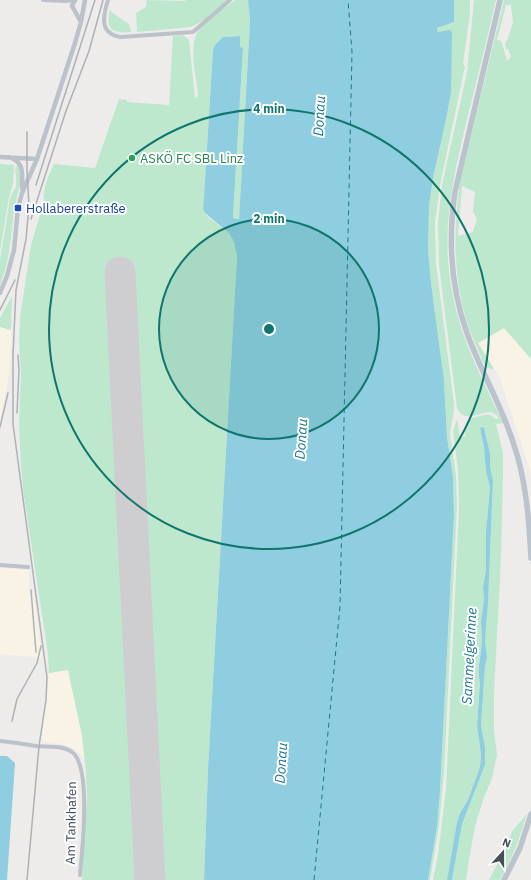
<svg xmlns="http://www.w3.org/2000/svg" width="531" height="880" font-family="'IBM Plex Sans',sans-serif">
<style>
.commercial{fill:#f8f3e5}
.green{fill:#bde8ce;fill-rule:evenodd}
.water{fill:#8fcee0}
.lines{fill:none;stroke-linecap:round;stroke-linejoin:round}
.ferry{stroke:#1c7893;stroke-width:1;stroke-dasharray:5 4;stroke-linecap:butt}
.runway{stroke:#ceced0;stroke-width:31}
.minor{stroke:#bbc2c9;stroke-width:4}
.tertiary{stroke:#bbc2c9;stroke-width:4.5}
.secondary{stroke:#bbc3cd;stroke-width:5.5}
.rail{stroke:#aeb1b5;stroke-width:1.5}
.ring{fill:none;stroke:#0f766e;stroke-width:2}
.leisure-dot{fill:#2e9e5b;stroke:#fff;stroke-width:1.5}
.transit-dot{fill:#1a4fb4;stroke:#fff;stroke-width:1.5}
.labels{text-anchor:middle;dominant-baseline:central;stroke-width:4;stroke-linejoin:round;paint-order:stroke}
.leisure-label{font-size:13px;fill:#27864d;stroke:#fff;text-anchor:start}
.transit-label{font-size:13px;fill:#164399;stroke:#fff;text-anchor:start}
.street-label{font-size:13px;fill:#464e56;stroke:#fff}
.water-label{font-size:14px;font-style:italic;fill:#1c7893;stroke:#fff}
.centre{fill:#0f766e;stroke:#fff;stroke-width:2}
.ring-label{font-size:12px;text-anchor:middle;font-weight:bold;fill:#0f766e;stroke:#fff;stroke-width:4;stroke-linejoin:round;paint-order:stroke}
</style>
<rect width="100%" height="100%" fill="#eeebeb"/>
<!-- commercial -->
<path class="commercial" d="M0,327L11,330V356L9,375L0,420Z
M504,328L531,359V482L530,470L499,376L478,343Z
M0,568L29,570V594L34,595L42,658L0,654Z
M68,670L82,736L86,772L84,760L82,756L73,748L62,744L42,741L49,673Z"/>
<!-- green -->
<path class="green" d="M147,0L185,1V0H228L204,20L191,27L137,32L136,13L146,7Z
M235,0H248L250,21L239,219H234L233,217L243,48L240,47L239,36L223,37L215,45L213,50L204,197L203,209L207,216L229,233L234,242L237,257L208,769L204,880H82L87,799L86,772L82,736L68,670L49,673L48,654L24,496L21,468L19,423L21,375L19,342L20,318L31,245L44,201C42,188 49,176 54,164L95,168L119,99L127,100V102L169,105L173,36L183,35L189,40L195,98L198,96C197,79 190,54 195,38C197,30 204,24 210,18C217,11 227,7 235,0Z
M454,0H470V14L463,63L465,67L464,71L440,185L435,222L436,264L454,404V410L450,433L456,476L457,506L444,773L439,826L430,880H428L437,827L440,792L454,515L453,477L447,437L444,380L431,283L428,250L429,206L433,178L447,115L451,92V61L437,28L454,22Z
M474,0H496C487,38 478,76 468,115C451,187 437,242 458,317C468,354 487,388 503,423L496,424L503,453V474L501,559L494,692V731L497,755L492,778L483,800L475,827L471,848L466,880H452L462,824L485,765V747L481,725L485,667L487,657L485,641L488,603L493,481C488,463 490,445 484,427L480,428L484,448L486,467L490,487L487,519L486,569L483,588L484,600L481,621L482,642L479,661V677L480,684L477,725L481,755L480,767L468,800L460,813L457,822L447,880H433L438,854L446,789L459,509L458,470L453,431L457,419L460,437L465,436C466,432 464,426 466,423C468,418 484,414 490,415C493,416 493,417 495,419L499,418L495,414L491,412C478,412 464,424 457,408L439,265L438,222L442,185L467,72Z
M504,0H531V359L504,328L478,343L494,369C483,369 482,359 478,350C453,298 452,238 460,182ZM506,5H511L513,23L507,41L505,43L506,49H508L511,57L507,61L502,43L499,40H497ZM462,186L475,192L473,211L477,220L473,232L458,236Z
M110,10L114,14L129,24L131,32C112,34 105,29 110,10Z
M0,164L14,165L13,184L9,197L0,251Z
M17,165C25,179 16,196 14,210C11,236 10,260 0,285V260L10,198L16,186V175L15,170Z
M12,296L11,330L0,327V318Z
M527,814C520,837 512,859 500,880H489L502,855L513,830Z"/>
<!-- water -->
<path class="water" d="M248,0H454V22L437,28L438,32L450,30L452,32L451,92L447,115L433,178L429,206L428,250L431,283L444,380L447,437L453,477L454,515L440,792L437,827L428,880H204L208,769L237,257L234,242L229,233L205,213L203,209L204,197L213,50L215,45L223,37L240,36V47L243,48L233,217L235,219H239L250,21Z
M484,427L490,454V466L493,481L488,603L485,641L487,657L485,667L481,725L485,747V765L462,824L452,880H447L457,822L460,813L468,800L480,767L481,755L477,725L480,684L479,677V665L482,642L481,621L484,600L483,588L486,569V532L490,487L486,471L484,448L480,428Z
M0,756H7L15,763L7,880H0Z"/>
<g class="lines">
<!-- ferry -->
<path class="ferry" d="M314,880L340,606L352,52L348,0"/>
<!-- runway -->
<path class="runway" d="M120,272L150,880"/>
<!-- minor -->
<path class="minor" d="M43,0L65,1L75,0
M108,0C103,16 99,34 121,37L193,32L230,0
M0,565L28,567
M0,741C12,742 24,744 36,746C48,747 62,745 72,752C92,767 82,851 80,875"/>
<!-- tertiary -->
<path class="tertiary" d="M75,0L72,6L81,22
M0,157L37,159
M9,157C25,163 22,173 22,188
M0,293L7,276L14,250L18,208L22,193L37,159L75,43L81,22L85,0"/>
<!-- secondary -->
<path class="secondary" d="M500,0L455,192C448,239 451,288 467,333C480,370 501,404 513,442C526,479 529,519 531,558
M504,880L520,848L531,814"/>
<!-- rail -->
<path class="rail" d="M36,185L95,0
M31,219L66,111L89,51L103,0
M0,310L15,280
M13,350V424L47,677L46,700L39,746L27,880
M13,355L16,290L26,239L29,206L27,170V132
M17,413L19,370L18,355
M0,427L8,393
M31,590L36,652
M12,721L17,699L37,663L41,646"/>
</g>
<!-- distance rings -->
<circle cx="269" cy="329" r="110" fill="#0f766e" fill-opacity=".12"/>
<g class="ring">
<circle cx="269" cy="329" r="110"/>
<circle cx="269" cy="329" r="220"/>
</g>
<!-- markers -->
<circle class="leisure-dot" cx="132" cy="158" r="4"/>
<rect class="transit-dot" x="14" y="204" width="8" height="8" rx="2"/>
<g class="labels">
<!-- leisure labels -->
<g class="leisure-label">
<text x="140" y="158">ASKÖ FC SBL Linz</text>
</g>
<!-- transit labels -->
<g class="transit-label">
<text x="26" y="208">Hollabererstraße</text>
</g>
<!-- street labels -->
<g class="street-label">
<text transform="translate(71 823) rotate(-89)">Am Tankhafen</text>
</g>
<!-- water labels -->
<g class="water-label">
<text transform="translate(319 116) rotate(-87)">Donau</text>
<text transform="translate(301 439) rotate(-86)">Donau</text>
<text transform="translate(469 656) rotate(-87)">Sammelgerinne</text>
<text transform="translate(281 763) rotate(-86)">Donau</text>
</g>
</g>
<circle cx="269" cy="329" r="6" class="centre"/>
<g class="ring-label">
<text x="269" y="113">4 min</text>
<text x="269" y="223">2 min</text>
</g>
<!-- north arrow -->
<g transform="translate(503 852) rotate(21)" stroke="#ffffff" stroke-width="3" paint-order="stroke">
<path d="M0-3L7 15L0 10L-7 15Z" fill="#464e56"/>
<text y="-6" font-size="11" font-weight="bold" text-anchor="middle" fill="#464e56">N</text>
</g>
</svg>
